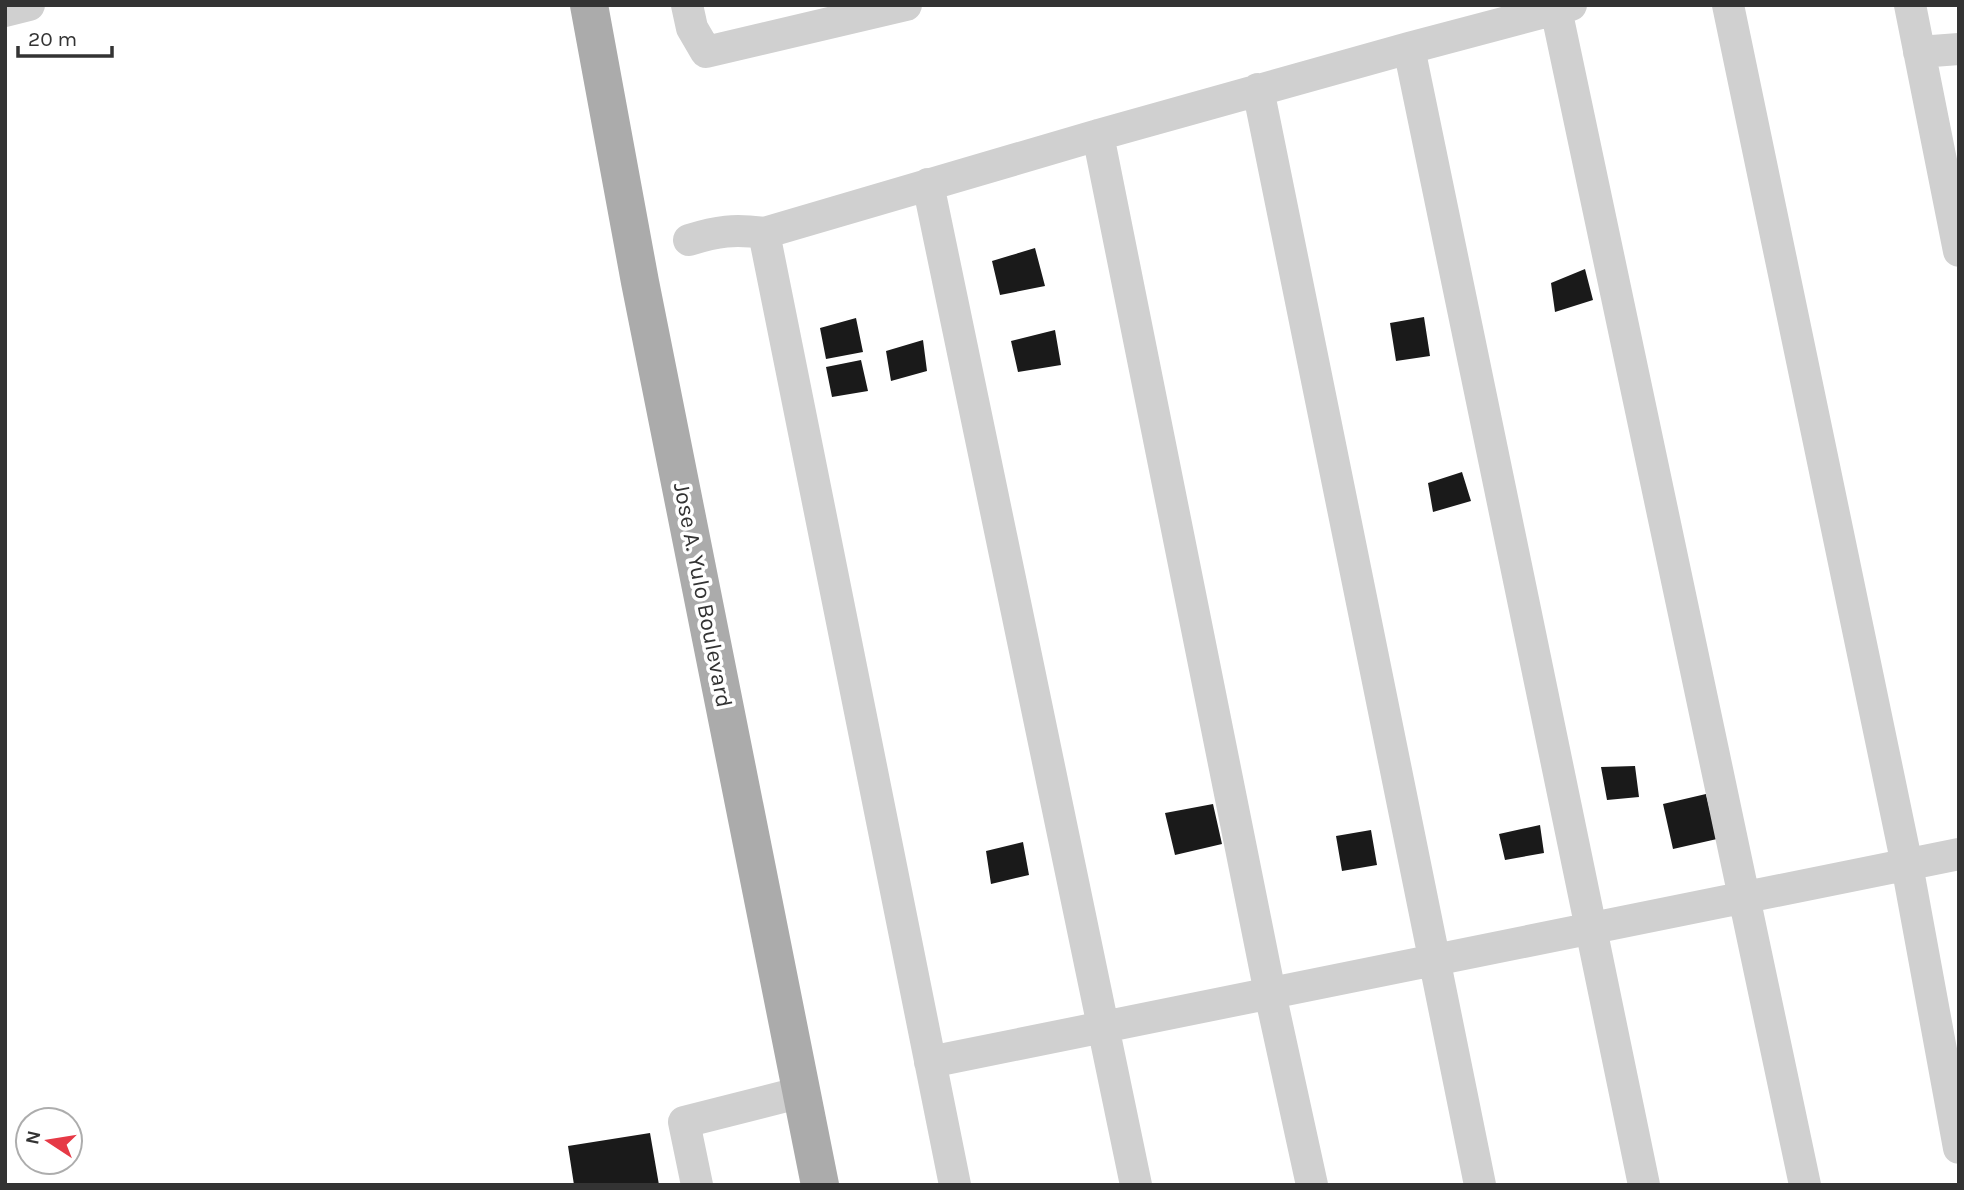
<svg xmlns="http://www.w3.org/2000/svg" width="1964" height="1190" font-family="Karla,sans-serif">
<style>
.building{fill:#1a1a1a}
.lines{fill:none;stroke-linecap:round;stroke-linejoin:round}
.minor{stroke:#d0d0d0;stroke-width:32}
.major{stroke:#ababab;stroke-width:38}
.labels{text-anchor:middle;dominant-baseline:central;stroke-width:7;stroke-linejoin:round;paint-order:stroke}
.street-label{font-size:23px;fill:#333;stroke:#fff}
</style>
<rect width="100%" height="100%" fill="#fff"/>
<!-- building -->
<path class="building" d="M1035,248L1045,286L1000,295L992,261Z
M1585,269L1593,300L1555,312L1551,283Z
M1424,317L1430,356L1396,361L1390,323Z
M856,318L863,352L826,359L820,328Z
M1055,330L1061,365L1018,372L1011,341Z
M923,340L927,371L891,381L886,351Z
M861,360L868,391L832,397L826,367Z
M1462,472L1471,501L1433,512L1428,483Z
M1635,766L1639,797L1607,800L1601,767Z
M1706,794L1717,839L1673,849L1663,804Z
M1213,804L1222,844L1175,855L1165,813Z
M1540,825L1544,853L1505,860L1499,834Z
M1371,830L1377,865L1342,871L1336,836Z
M1023,842L1029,875L991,884L986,851Z
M650,1133L659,1185H574L568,1146Z"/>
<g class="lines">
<!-- minor -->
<path class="minor" d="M687,5L692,28L706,52L906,5
M1728,5L1907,865L1959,1148
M1910,5L1959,251
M1556,9L1805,1185
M5,11L29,5
M1409,48L1644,1185
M1919,52L1959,49
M1258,89L1480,1185
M1098,135L1270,993L1312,1185
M928,184L1136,1185
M764,233L955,1185
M689,240C718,231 734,229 764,233L1098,135L1409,48L1571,5
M930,1062L1959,854
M697,1185L684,1122L802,1092"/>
<!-- major -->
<path class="major" d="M589,5L640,282L820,1185"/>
</g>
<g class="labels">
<!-- street labels -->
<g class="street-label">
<text transform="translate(703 595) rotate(79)">Jose A. Yulo Boulevard</text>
</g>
</g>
<!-- border -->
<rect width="1964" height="1190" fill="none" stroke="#333333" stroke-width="14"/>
<!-- north arrow -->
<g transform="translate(49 1141) rotate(282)"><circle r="33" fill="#ffffff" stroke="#adadad" stroke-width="2"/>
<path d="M0-5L12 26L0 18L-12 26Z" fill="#e63946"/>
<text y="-10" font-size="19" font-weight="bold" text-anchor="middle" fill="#333333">N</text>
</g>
<!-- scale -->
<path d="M18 46v10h94v-10" fill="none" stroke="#333333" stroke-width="3.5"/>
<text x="28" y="46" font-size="21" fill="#333333" stroke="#ffffff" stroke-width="5" paint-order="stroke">20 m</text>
</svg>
